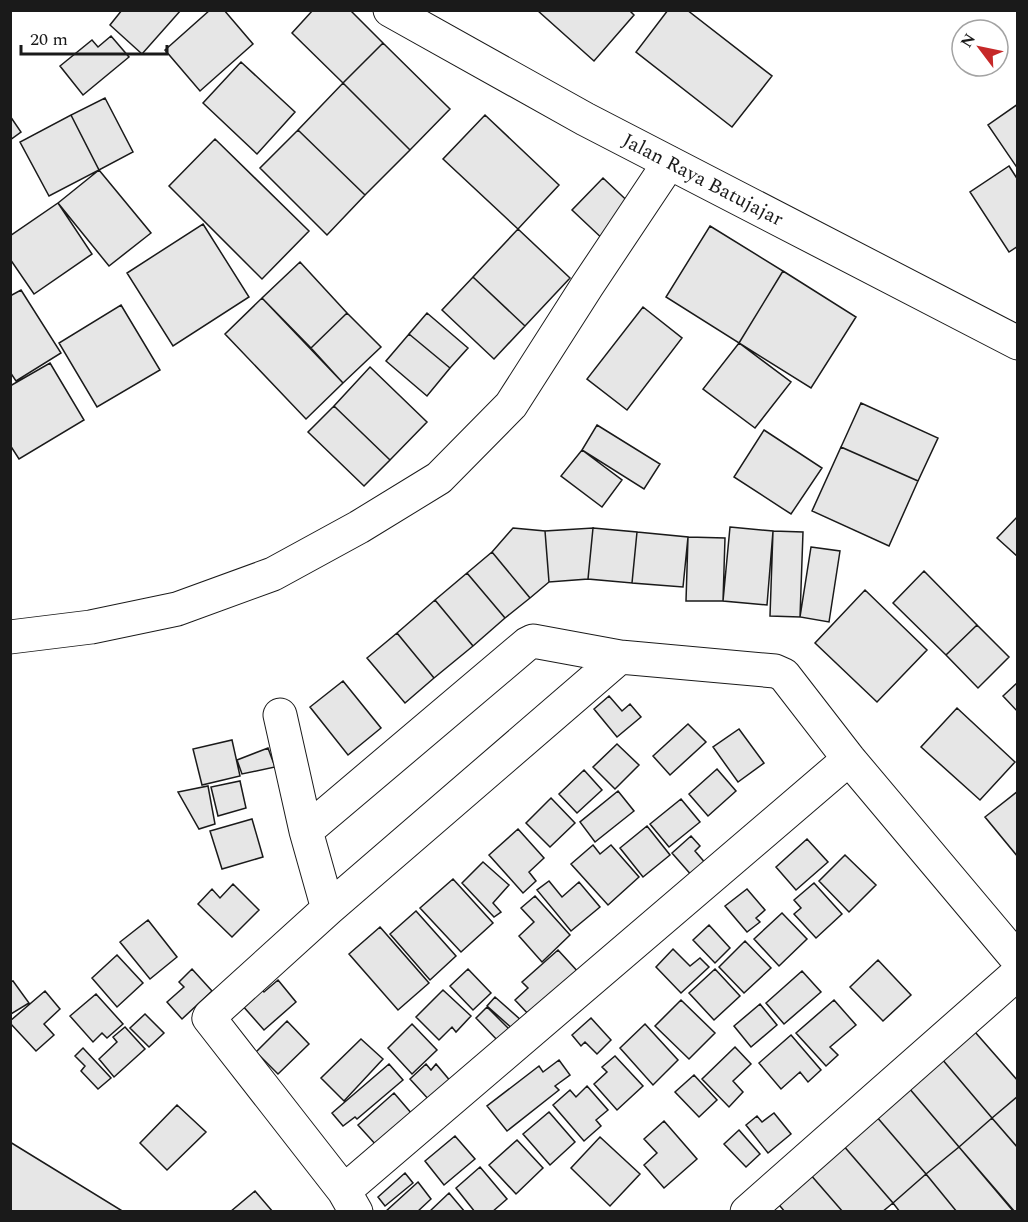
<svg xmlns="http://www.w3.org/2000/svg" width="1028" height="1222" font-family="Spectral,serif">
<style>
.building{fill:#e6e6e6;stroke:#1a1a1a;stroke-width:1.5}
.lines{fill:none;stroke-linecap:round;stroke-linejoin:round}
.street-casing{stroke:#1a1a1a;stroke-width:35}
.highway-casing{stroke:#1a1a1a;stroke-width:35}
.street{stroke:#fff;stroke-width:33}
.highway{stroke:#fff;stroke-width:33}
.labels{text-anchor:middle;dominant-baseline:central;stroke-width:4.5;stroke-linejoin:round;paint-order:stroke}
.street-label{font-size:20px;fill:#1a1a1a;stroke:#fff}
</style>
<rect width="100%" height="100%" fill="#fff"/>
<!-- building -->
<path class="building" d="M122,10H181L142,54L110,25Z
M210,10H224L253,44L200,91L165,50Z
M313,10H350L383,43L343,83L292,33Z
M537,10H629L634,15L594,61Z
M668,10H687L772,76L732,127L636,52Z
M111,36L129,57L83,95L60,66L92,40L98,47Z
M383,43L450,109L410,150L343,83Z
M241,62L295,112L257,154L203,103Z
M343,83L410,150L365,195L298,130Z
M105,98L133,152L99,170L71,115Z
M1018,104V169L988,125Z
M71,115L99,170L49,196L20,142Z
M485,115L559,185L518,229L443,159Z
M10,116L21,132L10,140Z
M298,130L365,195L327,235L260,168Z
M215,139L309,231L262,279L169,186Z
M1009,166L1018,180V246L1009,252L970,192Z
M99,170L151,233L109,266L58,203Z
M603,178L637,210L607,243L572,210Z
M58,203L92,254L34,294L10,259V236Z
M203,224L249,297L173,346L127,273Z
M710,226L783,271L739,343L666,297Z
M518,229L570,278L525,326L473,277Z
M300,262L347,313L311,348L262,298Z
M783,271L856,317L811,388L739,343Z
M473,277L525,326L494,359L442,310Z
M21,290L61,353L16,381L10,372V296Z
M262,298L343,383L306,419L225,334Z
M121,305L160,370L97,407L59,343Z
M643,307L682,338L627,410L587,379Z
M347,313L381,347L343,383L311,348Z
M427,313L468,348L450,368L409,334Z
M409,334L450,368L427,396L386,361Z
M739,343L791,382L755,428L703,389Z
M50,363L84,420L19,459L10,445V386Z
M370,367L427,422L390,460L334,406Z
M861,403L938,438L918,481L841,447Z
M334,406L390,460L364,486L308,432Z
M597,425L660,464L644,489L582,450Z
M764,430L822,468L791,514L734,477Z
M841,447L918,481L889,546L812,511Z
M582,450L622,480L602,507L561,476Z
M1018,516V557L997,538Z
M730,527L773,531L767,605L723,601Z
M513,528L545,531L549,582L530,598L492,552Z
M593,528L637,532L632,583L588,579Z
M593,528L588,579L549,582L545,531Z
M773,531L803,532L800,617L770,616Z
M637,532L688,537L683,587L632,583Z
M688,537L725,538L723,601H686Z
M811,547L840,551L829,622L800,617Z
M492,552L530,598L505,618L467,573Z
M924,571L977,625L946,655L893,603Z
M467,573L505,618L473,646L435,600Z
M865,590L927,650L877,702L815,643Z
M435,600L473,646L434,678L397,633Z
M977,625L1009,657L978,688L946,655Z
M397,633L434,678L405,703L367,658Z
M343,681L381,728L348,755L310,707Z
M1018,682V712L1003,696Z
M609,696L622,711L630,704L641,717L617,737L594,709Z
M957,708L1015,762L980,800L921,747Z
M688,724L706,742L670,775L653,756Z
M739,729L764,763L738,782L713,747Z
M232,740L240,776L202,785L193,749Z
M617,744L639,765L615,789L593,767Z
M268,748L275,767L242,774L237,760Z
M717,769L736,791L708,816L689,794Z
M584,770L602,790L577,813L559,794Z
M240,781L246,808L218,816L211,787Z
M208,786L215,824L199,829L178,792Z
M618,791L634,811L595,842L580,822Z
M1018,791V857L985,817Z
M551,798L575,823L550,847L526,823Z
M681,799L700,822L669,847L650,824Z
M252,819L263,857L222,869L210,831Z
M647,826L670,855L643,877L620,848Z
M518,829L544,858L529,872L536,881L523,893L489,855Z
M691,836L700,846L695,851L707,865L693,877L672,853Z
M807,839L828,862L796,890L776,867Z
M593,845L600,854L611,845L639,877L608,905L571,864Z
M845,855L876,885L849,912L819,881Z
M483,862L509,885L493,903L501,912L494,917L462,883Z
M453,879L493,923L461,952L420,908Z
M549,881L562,897L579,882L600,907L571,931L537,890Z
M814,883L842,914L816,938L794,914L801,908L794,900Z
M233,884L259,910L232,937L198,904L212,889L220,898Z
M747,889L765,910L756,918L760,922L747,932L725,906Z
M535,896L570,935L542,962L519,936L534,922L521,908Z
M416,911L456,956L430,980L390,934Z
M782,913L807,939L779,966L754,939Z
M148,920L177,957L150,979L120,942Z
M709,925L730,948L715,963L693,940Z
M380,927L429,983L398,1010L349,954Z
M745,941L771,968L744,993L719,967Z
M673,949L690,966L700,958L709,967L681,993L656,967Z
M558,950L580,974L532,1018L515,1000L528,988L522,982Z
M117,955L143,983L117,1007L92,978Z
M878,960L911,995L883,1021L850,987Z
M192,969L212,991L182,1019L167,1002L184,987L179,982Z
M468,969L491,993L473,1010L450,986Z
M715,969L740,996L714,1020L689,993Z
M802,971L821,992L784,1024L766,1003Z
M278,980L296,1002L264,1030L242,1005L261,988L264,992Z
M13,981L29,1003L11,1014L10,982Z
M443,990L471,1016L456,1032L452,1027L439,1040L416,1017Z
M45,991L60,1009L44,1024L54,1035L36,1051L10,1023V1021Z
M96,994L123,1024L107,1038L102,1033L93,1042L70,1016Z
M495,997L522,1021L514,1030L487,1006Z
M681,1000L715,1033L689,1059L655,1026Z
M834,1000L856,1025L830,1047L838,1055L826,1066L796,1033Z
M760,1004L777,1025L751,1047L734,1026Z
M487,1007L512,1032L500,1043L476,1018Z
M145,1014L164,1033L149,1047L130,1028Z
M591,1018L611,1040L597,1054L585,1042L581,1046L572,1035Z
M287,1021L309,1044L278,1074L256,1052Z
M412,1024L437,1050L412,1074L388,1048Z
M645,1024L678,1060L653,1085L620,1048Z
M968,1024L1018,1081V1096L992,1118L936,1052Z
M125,1027L145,1049L114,1077L99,1059L117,1042L113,1037Z
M791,1035L821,1070L808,1082L800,1072L781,1089L759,1063Z
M361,1039L383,1059L344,1101L321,1078Z
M735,1047L751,1064L733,1081L743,1092L729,1107L702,1079Z
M83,1048L111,1078L98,1089L81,1071L85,1066L75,1056Z
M936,1052L992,1118L959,1147L903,1081Z
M615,1056L643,1086L617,1110L594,1084L607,1072L602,1067Z
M559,1060L570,1075L555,1086L559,1090L507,1131L487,1106L539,1066L543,1072Z
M389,1064L403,1080L357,1119L355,1117L343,1126L332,1113Z
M426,1064L431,1070L436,1064L452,1083L431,1102L410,1079Z
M694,1075L717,1100L699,1117L675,1092Z
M903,1081L959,1147L926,1174L870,1109Z
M587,1086L608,1110L596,1120L601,1126L584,1141L553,1105L570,1090L576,1097Z
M394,1093L412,1114L377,1146L358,1125Z
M1018,1096V1148L992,1118Z
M177,1105L206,1132L167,1170L140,1143Z
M870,1109L926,1174L893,1203L836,1137Z
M549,1112L575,1142L550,1165L523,1134Z
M774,1113L791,1134L768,1153L746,1125L757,1116L762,1122Z
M992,1118L1018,1148V1209L1015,1212L959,1147Z
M664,1121L697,1159L664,1188L644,1165L657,1153L644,1139Z
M739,1130L760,1154L746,1167L724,1144Z
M455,1136L475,1159L444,1185L425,1161Z
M600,1137L640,1174L610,1206L571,1168Z
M836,1137L893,1203L882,1212H843L803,1166Z
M517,1140L543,1168L516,1194L489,1165Z
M10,1142L124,1212H10Z
M959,1147L1014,1212H957L926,1174Z
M803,1166L843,1212H785L770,1194Z
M480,1167L507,1199L492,1212H475L456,1188Z
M405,1173L413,1183L385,1206L378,1197Z
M926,1174L957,1212H900L893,1203Z
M418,1182L431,1199L417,1212H385Z
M255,1191L273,1212H230Z
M449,1193L465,1212H429Z"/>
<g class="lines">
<defs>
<path id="street" d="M10,637L91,627L177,609L273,574L359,527L439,478L511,405L587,286L669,163
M280,715L306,831L328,909
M306,831L527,644L533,641L620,657L775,671L784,675L849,759L1018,960
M344,1191L849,759
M356,1212L344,1191L209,1018L210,1016L328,909L620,657
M747,1212L1018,973"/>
<g id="highway">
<path id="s1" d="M390,10L585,119L1018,343"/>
</g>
</defs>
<!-- street casing -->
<use href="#street" class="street-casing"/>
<!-- highway casing -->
<use href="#highway" class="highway-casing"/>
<!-- street -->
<use href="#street" class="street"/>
<!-- highway -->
<use href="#highway" class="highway"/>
</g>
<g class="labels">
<!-- street labels -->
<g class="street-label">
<text stroke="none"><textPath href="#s1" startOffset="356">Jalan Raya Batujajar</textPath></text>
</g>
</g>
<!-- border -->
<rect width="1028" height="1222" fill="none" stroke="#1a1a1a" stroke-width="24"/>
<!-- north arrow -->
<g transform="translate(980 48) rotate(302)"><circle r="28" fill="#ffffff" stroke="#a3a3a3" stroke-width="1.5"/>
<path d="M0-4.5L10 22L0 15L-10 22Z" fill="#c62828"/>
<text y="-9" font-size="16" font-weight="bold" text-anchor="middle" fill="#1a1a1a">N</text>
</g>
<!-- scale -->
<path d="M21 45v9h146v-9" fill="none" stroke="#1a1a1a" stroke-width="3"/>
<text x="30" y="45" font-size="18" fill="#1a1a1a" stroke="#ffffff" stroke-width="4.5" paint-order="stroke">20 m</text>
</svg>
